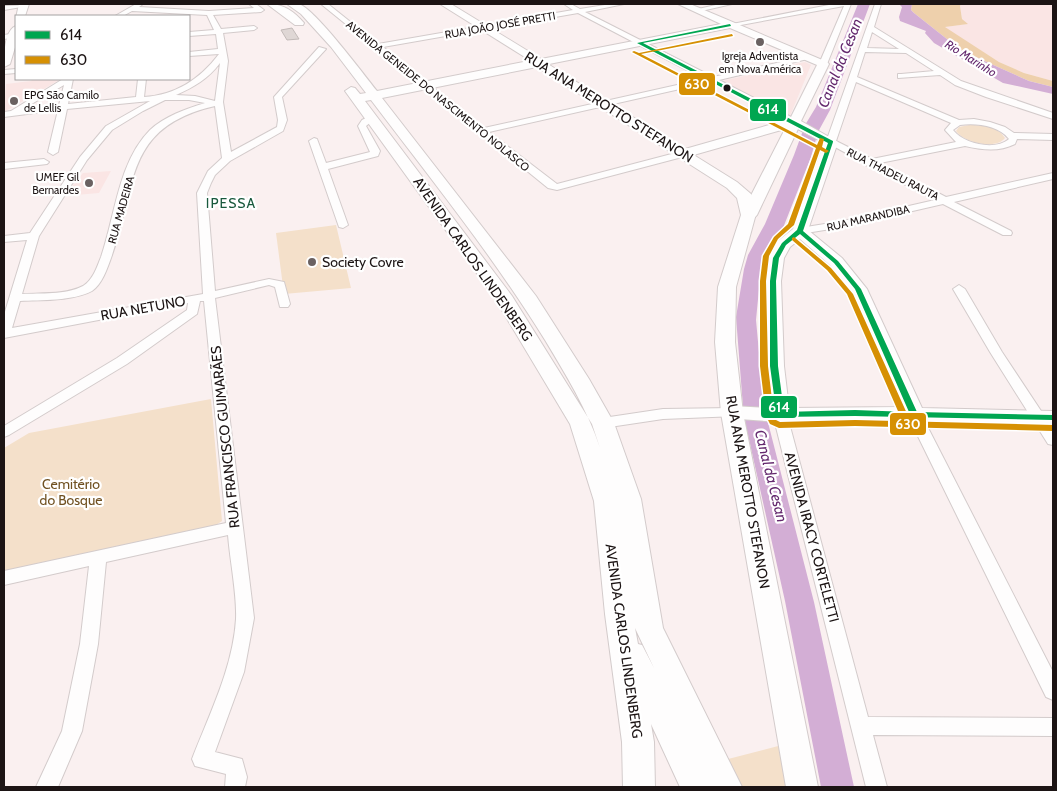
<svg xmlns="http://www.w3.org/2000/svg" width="1057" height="791" font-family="Cabin,sans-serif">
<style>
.built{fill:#fae5e4}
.green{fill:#f4e0ca}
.forest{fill:#eed0ac}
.water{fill:#d3aed5}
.building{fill:#dfd7d5;stroke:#c2bab8}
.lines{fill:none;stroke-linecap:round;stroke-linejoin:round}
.street-casing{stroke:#d3cbcb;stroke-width:2}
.secondary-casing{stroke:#d3cbcb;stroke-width:2}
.primary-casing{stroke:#d3cbcb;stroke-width:2}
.street{fill:#fefdfd;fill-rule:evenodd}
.secondary{fill:#fefdfd;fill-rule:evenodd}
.primary{fill:#fefdfd;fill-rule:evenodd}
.bus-1-casing{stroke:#fff;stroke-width:3}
.bus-2-casing{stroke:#fff;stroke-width:3}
.bus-1{fill:#00a651;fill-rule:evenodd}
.bus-2{fill:#d69003;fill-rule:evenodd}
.poi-dot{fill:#6a6161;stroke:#fff;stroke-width:2}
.bus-dot{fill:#1c1414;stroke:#fff;stroke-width:2}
.labels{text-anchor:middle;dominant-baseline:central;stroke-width:4.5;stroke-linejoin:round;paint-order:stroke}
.far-street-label{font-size:11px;fill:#1c1414;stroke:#fff}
.far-poi-label{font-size:11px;fill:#1c1414;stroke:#fff}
.far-water-label{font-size:12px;font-style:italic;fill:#64296e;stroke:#fff}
.street-label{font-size:14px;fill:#1c1414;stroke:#fff}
.far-quarter-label{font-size:14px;letter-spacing:1px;fill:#19593d;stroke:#fff}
.poi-label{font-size:14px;fill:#1c1414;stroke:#fff;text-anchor:start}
.park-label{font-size:14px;fill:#705121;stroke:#fff}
.water-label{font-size:15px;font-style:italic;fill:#64296e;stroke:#fff}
.line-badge{stroke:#fff;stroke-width:2}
.badge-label{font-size:14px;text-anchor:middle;font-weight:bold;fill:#fff}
</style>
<rect width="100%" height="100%" fill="#faf0f0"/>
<!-- built -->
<path class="built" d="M961,4H1053V81L1024,73L999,62L944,27L967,24L962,19L960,6Z
M805,62L811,65L790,116L722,81Z
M33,79H61L4,112L6,84L31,81Z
M111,171L99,193L64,196L83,173Z"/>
<!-- green -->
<path class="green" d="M969,125C981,125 998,126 1005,138C996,150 964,143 956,131L959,127Z
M336,225L351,288L284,294L276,233Z
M211,399L222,521L210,529L4,573V448L29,433Z
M782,745L789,787H680L674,773Z"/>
<!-- forest -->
<path class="forest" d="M912,4H961L960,6L962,19L968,24L945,27L999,62L1024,73L1053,81V87L1029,81L962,51L914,13L911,10Z"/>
<!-- water -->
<path class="water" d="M858,4H870L830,110L818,132L811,157L783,228L766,259L759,289L756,320L764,407L814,602L854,787H821L785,601L746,426L743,407L736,317L744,269L748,255L765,224L794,155L805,125L816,107Z
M899,4H912L911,10L914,13L962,51L1029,81L1053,87V94L1003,83L934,43L925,33L926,31L900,21L899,17L902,7Z"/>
<!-- building -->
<path class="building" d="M292,28L299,39L287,40L281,30Z"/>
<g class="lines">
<defs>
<path id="street" d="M136,4H143L139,7L209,11L254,8L249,4H256L264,10L261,12L213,15L221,29L254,26L257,28L254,30L223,33L228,61L223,102L231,152L277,127L278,120L274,97L319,47L326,49L282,97L287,120L283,131L230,161L215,175L211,183L207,193L215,291L269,279L284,282L290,304L288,307H280L275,287L269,285L215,298L254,618L244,672L215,752L242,759L247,777L245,787H225L226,774L195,766L192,759C209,715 233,668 236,619C237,594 230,561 228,535L106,562L98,644L82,731L58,787H36L62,731L80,644L89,566L4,585V571L226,523L204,301H200L197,314L127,364L9,435L4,437V426L117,358L187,310L188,303L4,338V315L27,240L4,242V236L30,233L80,157L106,126L150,101L67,109L58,152L53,155L48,152L58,110L4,117V112L11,111L63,79H73L68,104L136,97L138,79H146L144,97C176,95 200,79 219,54L189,56V52L218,49L216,34L189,36V32L214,30L207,15L132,11L123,16H115ZM220,63L215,101L195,96L176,95C194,87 208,79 220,63ZM64,85L59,105L23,109ZM165,100H189L205,103C186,109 165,116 150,130C118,162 115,217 101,257C97,267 93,280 83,286C66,295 40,293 22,294L39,236L87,160L112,130L143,111ZM215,106L222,158L208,171L197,193L203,294L12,328L20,301C40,300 74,301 92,291C102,284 107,269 111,258C137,186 123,127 215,106Z
M321,4H328L378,44L573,10L564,4H571L580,9L611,4H624L585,12L713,77L808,56L812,58L719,80L797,120V124L794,125L711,82L489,132L557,184L683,151L688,154L686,156L557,190L548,188ZM578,13L704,79L484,128L383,47Z
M720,4H732L697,12L694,10Z
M834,4H851L827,64L823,66L819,64L844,6L730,27L727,25Z
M875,4H881L874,27L961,81L1053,113V119L986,97L955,85L940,75L898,78V74H901L934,71L906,53L865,52L857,77L959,120L974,119L990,122L1005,127L1014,133L1053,134V140L1017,139L1015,144C999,152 983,150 965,146L880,163L946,197L1053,173V179L954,202L1011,231L1012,233L1011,235H1003L943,204L843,227L800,234L795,231L800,228L843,221L935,200L869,166L865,165L864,163L826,142ZM872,32L899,49L867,48ZM856,82L951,123L945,130L956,142L872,159L836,141ZM960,125C976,123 998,125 1009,139C995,151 964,144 953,130Z
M26,5L27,6L4,10V6Z
M16,33V37L4,39V35Z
M16,69V73L4,74V70Z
M372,115L376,118L366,126L380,151L378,156L328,169L348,225L343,228L339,227L309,141L314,138L317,139L326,163L370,152L358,126L362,120Z
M44,159L49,162L47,164L4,169V163Z
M959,285L965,289L1002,352L1053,429V445L1048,444L990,352L953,289Z
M732,408L737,410L739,413L737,416L663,419L603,428L598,426L596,423L598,420L603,418L663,409Z
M914,409L919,411L921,414L1053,672V700L1046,697L907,414L909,411Z
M780,410L785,412L787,415L868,717L1053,718V736L873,735L887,787H866L773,415L775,412Z"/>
<path id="secondary" d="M19,4H29L25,16L16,18Z
M440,4H451L541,59L721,24L678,4H690L827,62L829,64L801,121L838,142L808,230L842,258L867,289L922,408L1053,411V425L855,420L780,422L725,418L722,413L725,408L732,406L769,408L764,366L765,281L768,258L778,241L793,229L824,143L798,129L757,215L754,218H744L741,215L785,129L683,158L676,154L678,151L790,119L817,65L730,28L539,66ZM800,239L830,265L850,289L901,407L789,408L784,366L781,281L784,258L790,247Z
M16,26V44L10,64L4,67C4,57 4,30 16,26Z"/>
<path id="primary" d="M267,4C282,3 294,11 304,23L303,25H295Z
M287,4C290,4 295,3 299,4C315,9 364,75 377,91L539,59L543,61L737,182L751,194L757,210L736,287L735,342L743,413L818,787H786L721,413L715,342L718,287L741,215L737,198L727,188L537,67L382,98L536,296L589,379L614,423L641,499L663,628L742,787H680L651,724L654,742L655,787H623L622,742L605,614L594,501L570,424L494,297L345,91L351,87L355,88L360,94L366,93L331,47L301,14ZM371,100C431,179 493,256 545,340C566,375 587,409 600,448L592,424L512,296L365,101ZM635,628L654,668L642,645L638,644Z"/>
</defs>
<!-- street casing -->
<use href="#street" class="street-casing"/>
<!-- secondary casing -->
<use href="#secondary" class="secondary-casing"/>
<!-- primary casing -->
<use href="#primary" class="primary-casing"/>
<!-- street -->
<use href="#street" class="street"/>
<!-- secondary -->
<use href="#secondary" class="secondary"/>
<!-- primary -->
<use href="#primary" class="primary"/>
<defs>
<path id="bus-1" d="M730,24L731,26L643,43L833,141V142L803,231L838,261L861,289L917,412L1053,415V420L855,416L777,417L770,366V281L773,258L782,243L797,230L828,143L637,43ZM800,234L834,263L855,289L909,412L855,410L784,412L778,366L776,281L779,258L786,245Z"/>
<path id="bus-2" d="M732,34L733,36L641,54L817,145L820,138L824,139L822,147L829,151L826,153L820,150L794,225L778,239L769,256L766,281L768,366L774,416L776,420L780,422L855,420L1053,425V431L855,426L779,428L770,424L766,416L760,366V281L763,256L774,237L788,224L816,148L632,52L634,51L639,53Z
M794,237L831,268L853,294L909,418L908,420H902L901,418L847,294L827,270L792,240V238Z"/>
</defs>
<!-- bus-1 casing -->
<use href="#bus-1" class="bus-1-casing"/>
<!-- bus-2 casing -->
<use href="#bus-2" class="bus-2-casing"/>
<!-- bus-1 -->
<use href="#bus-1" class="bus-1"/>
<!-- bus-2 -->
<use href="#bus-2" class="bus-2"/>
</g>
<!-- markers -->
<g class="poi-dot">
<circle cx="760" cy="42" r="5"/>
<circle cx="14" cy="101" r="5"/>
<circle cx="89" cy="183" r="5"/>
<circle cx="312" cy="262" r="5"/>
</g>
<circle class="bus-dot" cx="727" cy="88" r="4.5"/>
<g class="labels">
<!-- far-street labels -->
<g class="far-street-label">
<text transform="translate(500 25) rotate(-10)">RUA JOÃO JOSÉ PRETTI</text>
<text transform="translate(438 96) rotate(39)">AVENIDA GENEIDE DO NASCIMENTO NOLASCO</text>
<text transform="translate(893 174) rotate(27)">RUA THADEU RAUTA</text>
<text transform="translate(121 210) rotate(-74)">RUA MADEIRA</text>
<text transform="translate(868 218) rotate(-13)">RUA MARANDIBA</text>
</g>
<!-- far-poi labels -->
<g class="far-poi-label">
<text x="760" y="56">Igreja Adventista<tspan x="760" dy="13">em Nova América</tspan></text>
<text x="24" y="95" text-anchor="start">EPG São Camilo<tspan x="24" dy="13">de Lellis</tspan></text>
<text x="79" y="177" text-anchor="end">UMEF Gil<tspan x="79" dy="13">Bernardes</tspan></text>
</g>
<!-- far-water labels -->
<g class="far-water-label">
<text transform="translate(971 58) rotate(32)">Rio Marinho</text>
</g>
<!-- street labels -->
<g class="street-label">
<text transform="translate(609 107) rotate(32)">RUA ANA MEROTTO STEFANON</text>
<text transform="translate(473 259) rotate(55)">AVENIDA CARLOS LINDENBERG</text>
<text transform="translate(143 308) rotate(-10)">RUA NETUNO</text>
<text transform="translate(225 437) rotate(-96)">RUA FRANCISCO GUIMARÃES</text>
<text transform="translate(748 492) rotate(80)">RUA ANA MEROTTO STEFANON</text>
<text transform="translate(812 537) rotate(75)">AVENIDA IRACY CORTELETTI</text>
<text transform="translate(624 641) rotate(82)">AVENIDA CARLOS LINDENBERG</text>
</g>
<!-- far-quarter labels -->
<g class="far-quarter-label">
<text x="231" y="203">IPESSA</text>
</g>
<!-- poi labels -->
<g class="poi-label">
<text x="322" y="262">Society Covre</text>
</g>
<!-- park labels -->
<g class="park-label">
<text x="71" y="484">Cemitério<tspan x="71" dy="16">do Bosque</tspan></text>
</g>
<!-- water labels -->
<g class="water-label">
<text transform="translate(840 63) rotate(-68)">Canal da Cesan</text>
<text transform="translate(771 476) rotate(76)">Canal da Cesan</text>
</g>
</g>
<g class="line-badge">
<rect x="678" y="72" width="38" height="24" rx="5" fill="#d69003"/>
<rect x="749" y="98" width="38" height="24" rx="5" fill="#00a651"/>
<rect x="760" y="395" width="38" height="24" rx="5" fill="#00a651"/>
<rect x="889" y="412" width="38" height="24" rx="5" fill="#d69003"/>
</g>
<g class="badge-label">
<text x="697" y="89">630</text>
<text x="768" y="114">614</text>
<text x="779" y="412">614</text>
<text x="908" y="429">630</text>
</g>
<!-- border -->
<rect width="1057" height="791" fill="none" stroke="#1c1414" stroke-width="10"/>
<!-- legend -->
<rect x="15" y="15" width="175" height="65" fill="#ffffff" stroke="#a4a1a1"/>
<rect x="25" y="31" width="25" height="8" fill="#00a651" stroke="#a4a1a1"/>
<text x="60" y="40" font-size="15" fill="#1c1414">614</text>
<rect x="25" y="56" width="25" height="8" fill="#d69003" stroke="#a4a1a1"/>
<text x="60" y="65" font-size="15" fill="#1c1414">630</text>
</svg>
